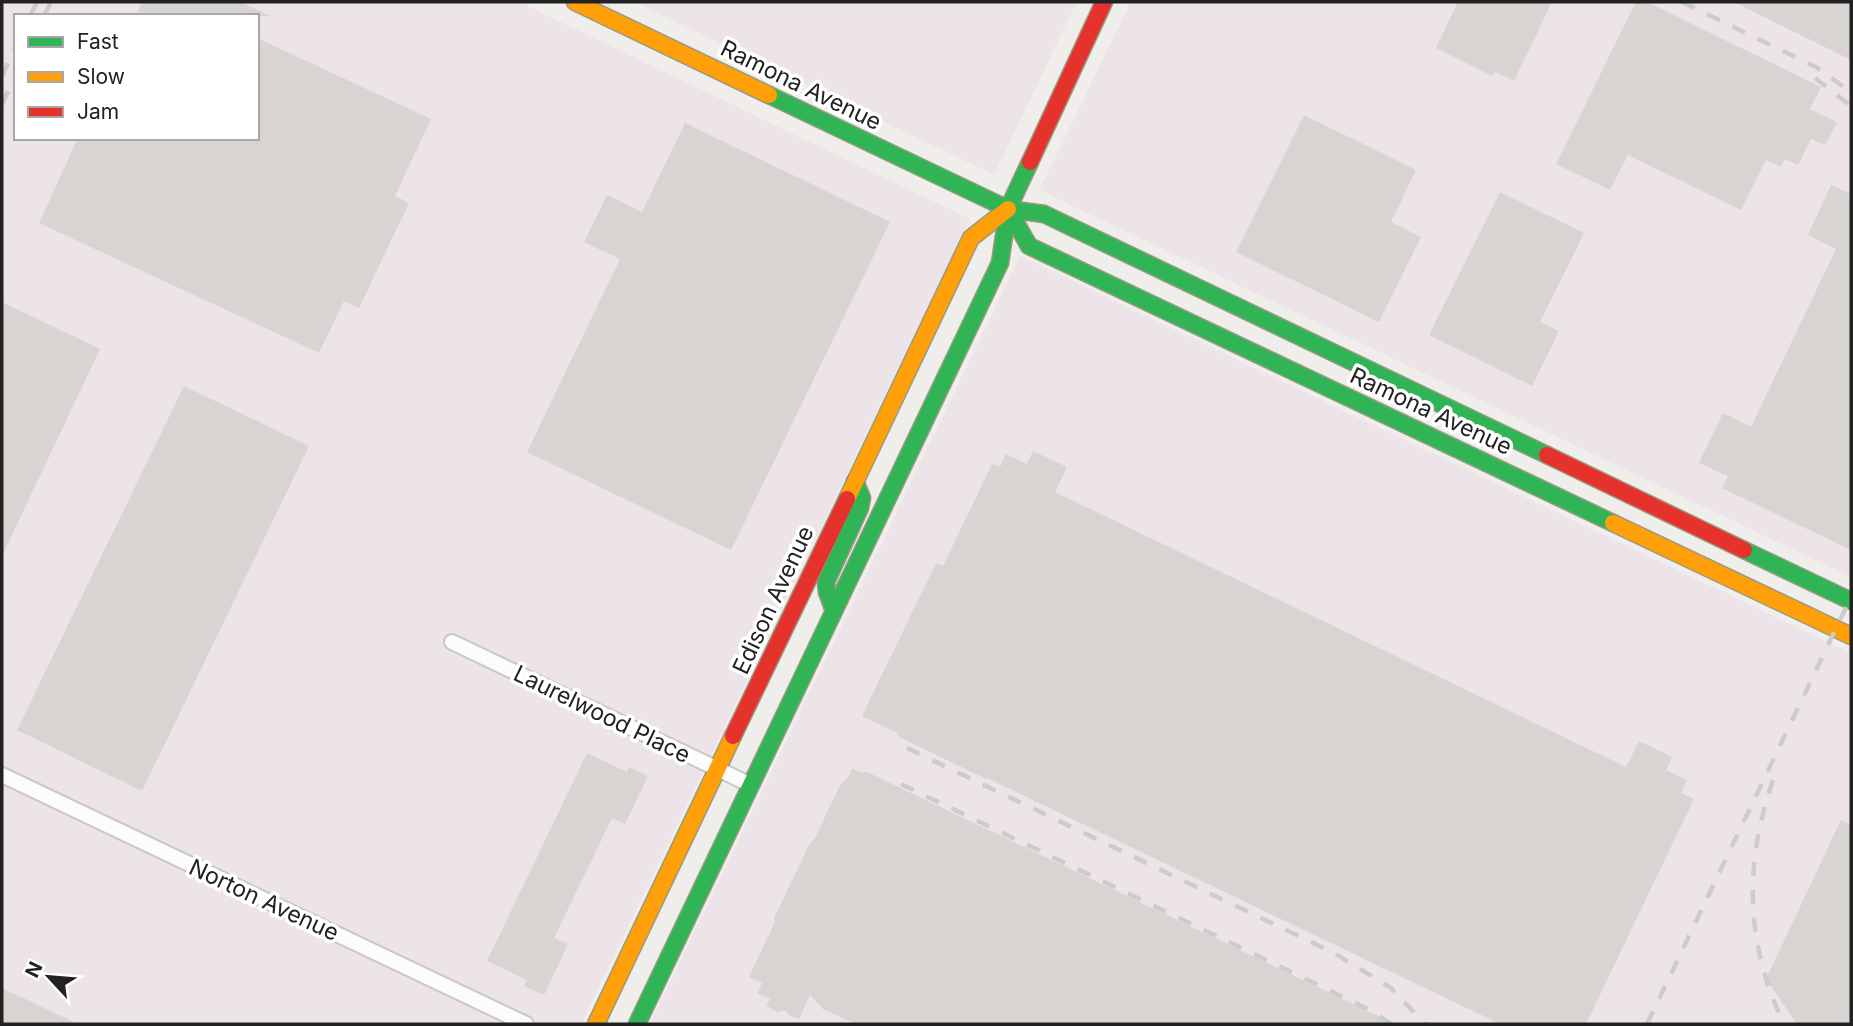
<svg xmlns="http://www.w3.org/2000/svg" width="1853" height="1026" font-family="Inter,sans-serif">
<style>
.industrial{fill:#ede4e9;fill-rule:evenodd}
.building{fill:#d7d4d2}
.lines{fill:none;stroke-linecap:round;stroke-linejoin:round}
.street-casing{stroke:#c9c8c7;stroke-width:18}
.fast-casing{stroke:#999a82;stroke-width:19}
.slow-casing{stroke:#999a82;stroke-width:19}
.jam-casing{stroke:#999a82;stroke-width:19}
.street{stroke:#fdfcfc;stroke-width:14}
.fast{stroke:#30b455;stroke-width:16}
.slow{stroke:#ff9f0a;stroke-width:16}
.jam{stroke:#e5322d;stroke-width:16}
.rail{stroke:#ccc;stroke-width:4.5;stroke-dasharray:14 14;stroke-linecap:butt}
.labels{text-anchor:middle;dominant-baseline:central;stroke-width:7;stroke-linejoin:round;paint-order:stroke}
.street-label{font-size:23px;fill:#222;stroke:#fff}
</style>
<rect width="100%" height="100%" fill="#f0eeeb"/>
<!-- industrial -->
<path class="industrial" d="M2,2H520L970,219L581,1024H2ZM16,16H257V138H16Z
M634,2H1077L994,175Z
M1131,2H1851V577L1039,190Z
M1020,256L1851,653V1024H650Z"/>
<!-- building -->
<path class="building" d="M142,2H241L270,16H136Z
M1458,2H1552L1514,81L1495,72L1492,76L1436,48Z
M1636,2H1647L1821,87L1810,109L1837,122L1825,145L1811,139L1798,165L1785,159L1781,167L1766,160L1741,210L1628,155L1610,190L1556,164Z
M1734,2H1851V60Z
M257,38L431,119L395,196L409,203L359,308L344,301L319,353L39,223L78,138H257Z
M1304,115L1416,170L1391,222L1421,237L1379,322L1236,252Z
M685,123L890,222L731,550L527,452L620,259L584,242L607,195L642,212Z
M1831,185L1851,194V550L1722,488L1728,476L1699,463L1723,413L1751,427L1836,249L1808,235Z
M1500,192L1584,233L1540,322L1559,331L1532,386L1429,335Z
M2,302L100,349L2,556Z
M184,386L309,446L142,791L17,730Z
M1033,451L1067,467L1055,492L1626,767L1639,741L1672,757L1666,770L1687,780L1681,793L1694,799L1586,1024H1500L987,778L986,779L897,736L898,733L862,716L936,563L943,566L992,464L1000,467L1006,454L1027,464Z
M587,753L627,772L629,767L648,776L625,824L612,818L554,938L568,944L544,995L524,986L527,980L487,961Z
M852,768L862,773L867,772L1395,1024H856L823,1009L810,995L799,1019L789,1015L784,1010L778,1012L766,1006L770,999L757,993L762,983L749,977L775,922L774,918L810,843L815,838L840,785L848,778Z
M1841,820L1851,825V1024H1797L1766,979Z
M2,988L78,1024H2Z"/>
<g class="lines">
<defs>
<path id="street" d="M452,642L751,785
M2,775L526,1024"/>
<path id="fast" d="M769,95L1008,209L1044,214L1547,455
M1008,209L1029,246L1613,523
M1744,550L1851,601
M834,611L827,592L826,582L860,508L862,498L855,481
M637,1024L1000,263L1008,209L1030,162"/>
<path id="slow" d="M575,2L769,95
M847,499L971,238L1008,209
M1613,523L1851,636
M596,1024L733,736"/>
<path id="jam" d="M1030,162L1104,2
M1547,455L1744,550
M733,736L847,499"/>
</defs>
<!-- street casing -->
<use href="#street" class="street-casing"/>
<!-- fast casing -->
<use href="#fast" class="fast-casing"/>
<!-- slow casing -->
<use href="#slow" class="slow-casing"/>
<!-- jam casing -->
<use href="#jam" class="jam-casing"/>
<!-- street -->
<use href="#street" class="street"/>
<!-- fast -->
<use href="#fast" class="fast"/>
<!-- slow -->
<use href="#slow" class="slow"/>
<!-- jam -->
<use href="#jam" class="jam"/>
<!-- rail -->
<path class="rail" d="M1682,2L1816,67L1851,92
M30,16L37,2
M44,16L51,2
M2,76L16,46
M1815,78L1851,106
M2,104L16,74
M907,748L1334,953L1391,988L1425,1024
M1773,780C1744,865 1745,942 1784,1024
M901,784L1368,1009L1391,1024
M1647,1024L1851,597"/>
</g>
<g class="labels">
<!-- street labels -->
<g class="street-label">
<text transform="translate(801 85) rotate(26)">Ramona Avenue</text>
<text transform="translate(1431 411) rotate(25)">Ramona Avenue</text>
<text transform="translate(773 600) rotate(-65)">Edison Avenue</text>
<text transform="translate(602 714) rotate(26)">Laurelwood Place</text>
<text transform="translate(264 900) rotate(25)">Norton Avenue</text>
</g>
</g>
<!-- border -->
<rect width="1853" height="1026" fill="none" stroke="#222222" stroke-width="7"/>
<!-- legend -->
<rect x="14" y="14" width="245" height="126" fill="#ffffff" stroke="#a7a7a7" stroke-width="2"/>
<rect x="28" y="37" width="35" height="10" fill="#30b455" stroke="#a7a7a7" stroke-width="2"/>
<text x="77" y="49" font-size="21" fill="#222222">Fast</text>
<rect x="28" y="72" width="35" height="10" fill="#ff9f0a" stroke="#a7a7a7" stroke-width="2"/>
<text x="77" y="84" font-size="21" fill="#222222">Slow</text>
<rect x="28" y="107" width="35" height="10" fill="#e5322d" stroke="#a7a7a7" stroke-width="2"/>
<text x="77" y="119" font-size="21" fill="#222222">Jam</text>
<!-- north arrow -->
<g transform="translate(49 977) rotate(296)" stroke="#ffffff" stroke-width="5" paint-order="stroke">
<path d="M0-5L12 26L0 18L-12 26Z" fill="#222222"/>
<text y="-10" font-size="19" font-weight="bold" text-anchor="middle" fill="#222222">N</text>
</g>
</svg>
